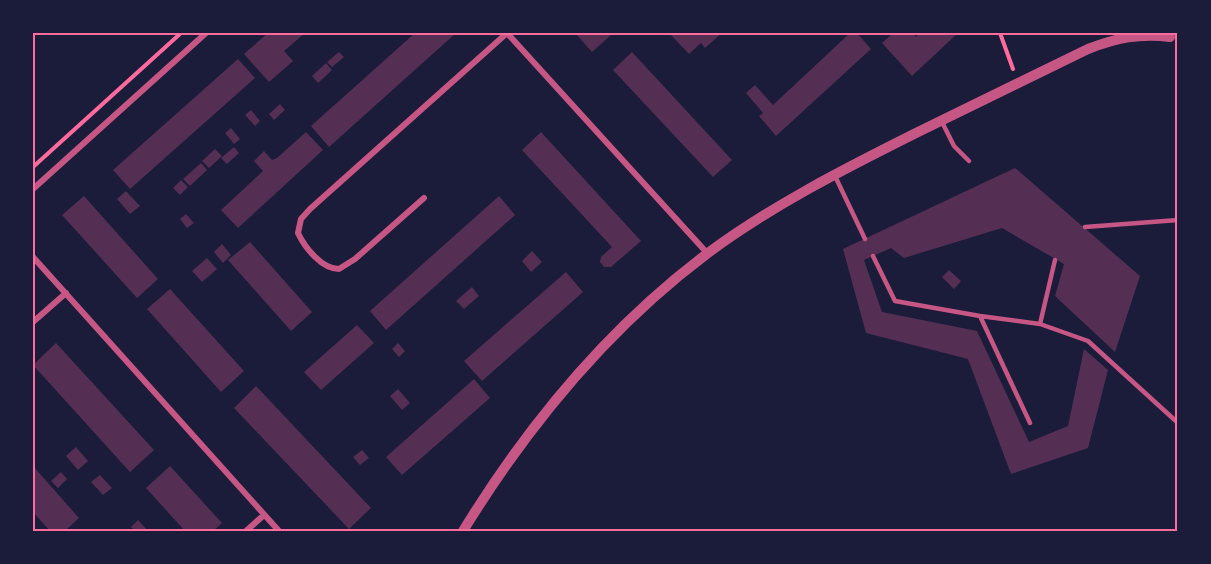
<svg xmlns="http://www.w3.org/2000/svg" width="1211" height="564" font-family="Montserrat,sans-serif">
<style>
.building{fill:#542f53}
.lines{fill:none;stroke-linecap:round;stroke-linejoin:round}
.path{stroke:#ff6b9d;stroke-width:4}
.service{stroke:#c65784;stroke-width:4.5}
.minor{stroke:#c65784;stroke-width:6}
.tertiary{stroke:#c65784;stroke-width:10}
.neatline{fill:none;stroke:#ff6b9d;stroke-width:2}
</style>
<rect width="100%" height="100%" fill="#1b1b3a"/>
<!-- building -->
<path class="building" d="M268,33H305L284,51L293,61L269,82L244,54Z
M415,33H456L329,147L311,126Z
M575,33H609L611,35L592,52Z
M673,33H722L705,48L701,43L689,54L671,35Z
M850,33H857L871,49L776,136L759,116L763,113L746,93L755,85L773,105Z
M893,33H913L916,37L920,33H958L912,76L882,43Z
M339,52L344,57L332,67L327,62Z
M632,52L732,160L713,177L613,70Z
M238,59L255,78L130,189L113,170Z
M326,63L332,70L318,83L312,76Z
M280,104L285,110L274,120L269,114Z
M251,110L260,121L255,126L245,115Z
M231,128L240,139L234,144L225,133Z
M306,132L323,150L238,228L221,210L263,171L254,161L264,151L272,160L277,158Z
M541,132L641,241L611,267H604L600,262L601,257L612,247L522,150Z
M234,147L239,153L227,164L221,158Z
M215,149L222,156L209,168L202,161Z
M201,163L207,170L190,186L183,179Z
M1015,168L1140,276L1115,352L1055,296L1064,264L1002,228L904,258L891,248L864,260L882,312L977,331L1029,442L1068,426L1084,349L1108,370L1088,448L1011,474L968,359L866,333L843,249Z
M181,180L188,187L180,195L173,188Z
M126,191L140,206L130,214L117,199Z
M84,196L158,279L137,298L62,215Z
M499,196L515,215L386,330L370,311Z
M186,214L194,223L187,228L180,219Z
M250,242L312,312L291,331L228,260Z
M222,244L231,255L223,263L214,252Z
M532,251L542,262L531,272L522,261Z
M207,258L217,269L202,282L192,271Z
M949,270L961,281L954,289L942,277Z
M566,272L583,292L482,381L464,361Z
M472,287L479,296L464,309L456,301Z
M170,289L244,371L221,392L147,309Z
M357,325L374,343L321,390L304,372Z
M56,343L154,450L130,472L33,365Z
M398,343L405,351L399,357L392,349Z
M474,379L490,398L402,475L386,457Z
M256,386L371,508L349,529L234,408Z
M398,389L410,403L402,410L390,396Z
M76,447L88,461L78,470L66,456Z
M362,450L369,458L360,465L353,457Z
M33,466L79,518L65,531H50L33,512Z
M170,466L222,523L213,531H185L146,488Z
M61,472L67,479L58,488L51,481Z
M100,475L112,488L103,495L91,482Z
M138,520L148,531H135L131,527Z"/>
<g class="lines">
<!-- path -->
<path class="path" d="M1000,33L1013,69
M33,167L181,33"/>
<!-- service -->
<path class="service" d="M942,122L954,146L969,161
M835,176L865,239
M1085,227L1178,220
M873,256L895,301L980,316L1040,324L1088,341L1178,423
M980,316L1030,423
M1040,324L1055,260"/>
<!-- minor -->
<path class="minor" d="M507,33L708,254
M33,189L206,33
M424,198L355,259L339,269C322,269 305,248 298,233L301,219L310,209L507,33
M33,257L279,531
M33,322L66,293
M246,531L264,515"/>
<!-- tertiary -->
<path class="tertiary" d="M463,531C528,425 608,328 708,253C773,205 844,169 916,133C974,105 1031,77 1088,49C1116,38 1140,33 1170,37"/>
</g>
<!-- border -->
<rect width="1211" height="564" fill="none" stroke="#1b1b3a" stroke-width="69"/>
<rect x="34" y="34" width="1142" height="496" class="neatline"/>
</svg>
